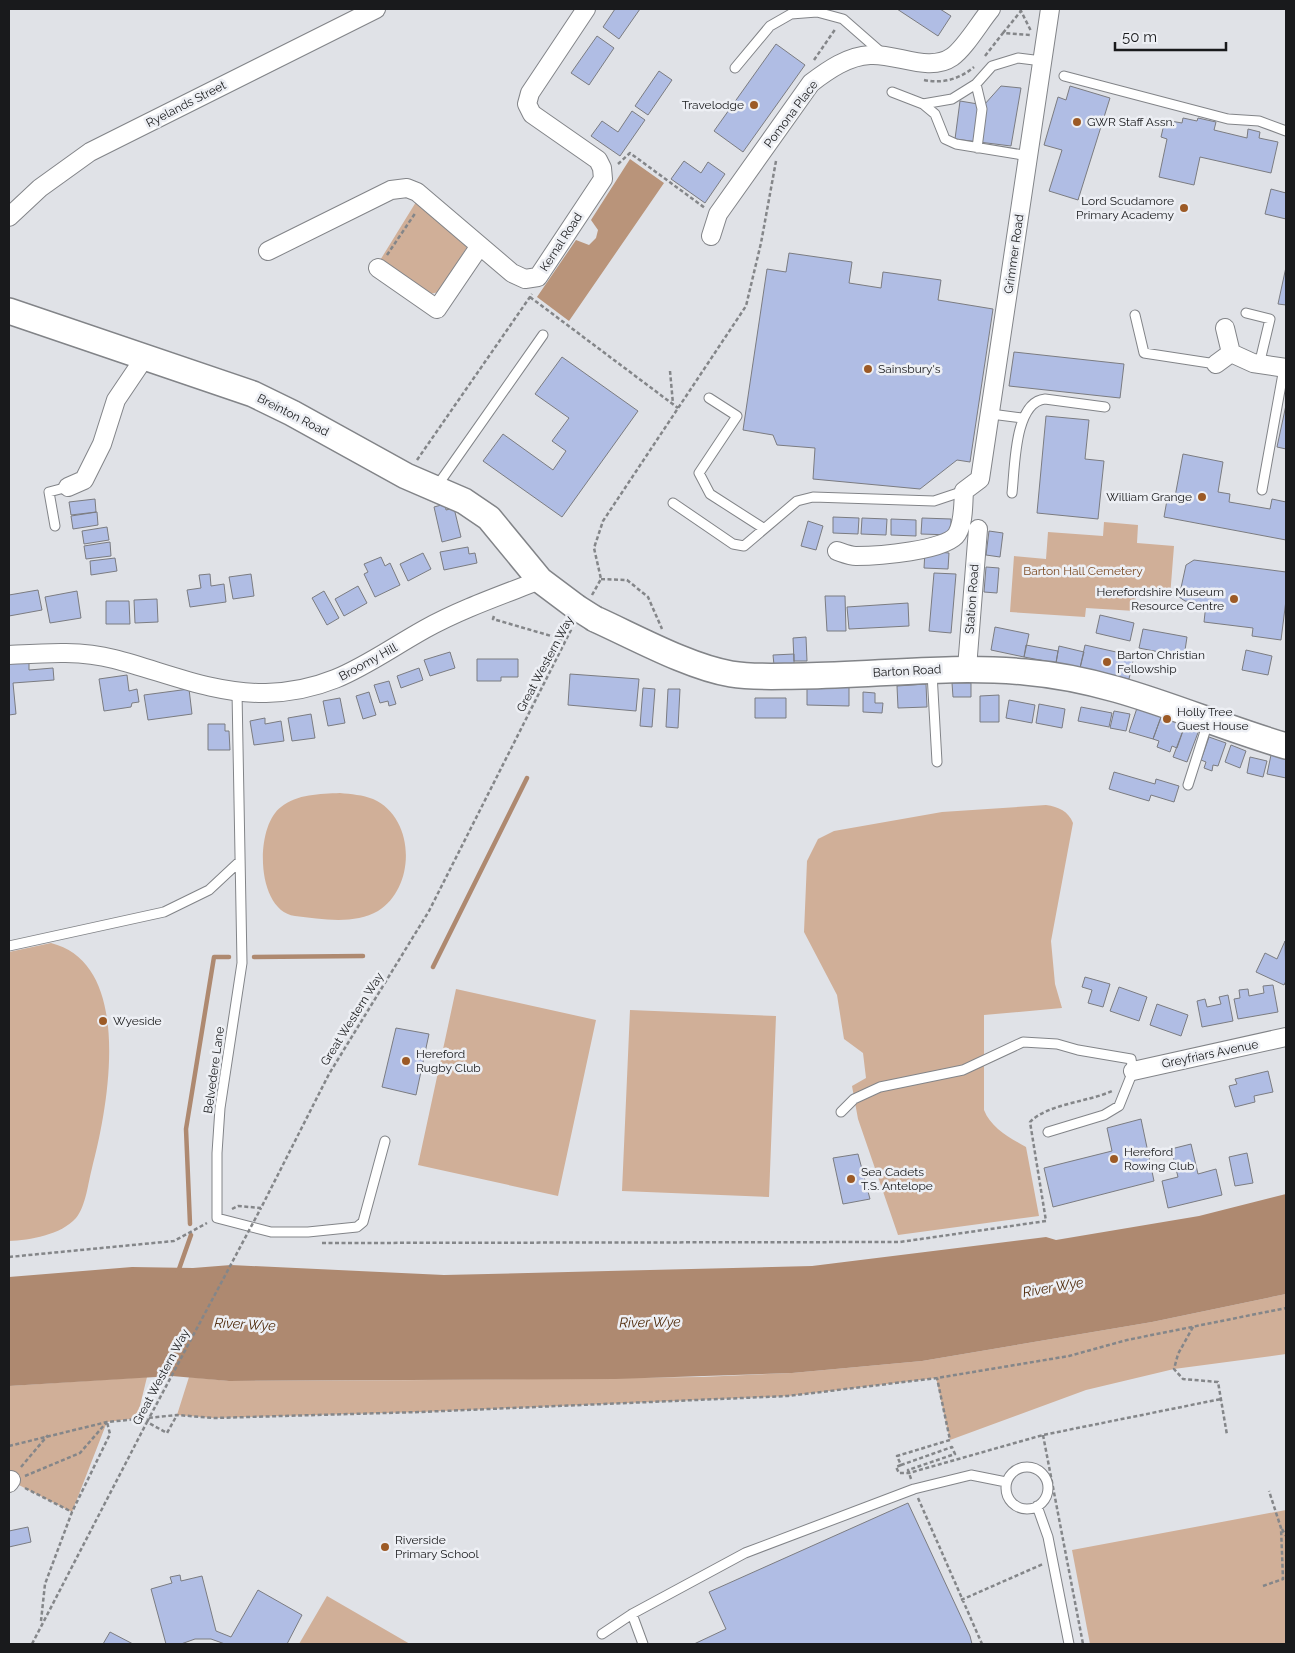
<svg xmlns="http://www.w3.org/2000/svg" width="1295" height="1653" font-family="Raleway,sans-serif">
<style>
.green{fill:#d0af98}
.forest{fill:#b9947a}
.water{fill:#ae8970}
.lines{fill:none;stroke-linecap:round;stroke-linejoin:round}
.stream{stroke:#ae8970;stroke-width:4.5}
.building{fill:#b0bde4;stroke:#7b7c81}
.lane-casing{stroke:#828488;stroke-width:11}
.street-casing{stroke:#828488;stroke-width:20}
.secondary-casing{stroke:#828488;stroke-width:28}
.path{stroke:#848689;stroke-width:2.5;stroke-dasharray:4 2.5;stroke-linecap:butt}
.lane{stroke:#fff;stroke-width:9}
.street{stroke:#fff;stroke-width:18}
.secondary{stroke:#fff;stroke-width:25}
.secondary-bridge-casing{stroke:#828488;stroke-width:28;stroke-linecap:butt}
.path-bridge{stroke:#848689;stroke-width:2.5;stroke-dasharray:4 2.5;stroke-linecap:butt}
.secondary-bridge{stroke:#fff;stroke-width:25}
.poi-dot{fill:#9c5a26;stroke:#edeff4;stroke-width:2}
.labels{text-anchor:middle;dominant-baseline:central;stroke-width:5;stroke-linejoin:round;paint-order:stroke}
.street-label{font-size:12px;fill:#191a1c;stroke:#edeff4}
.poi-label{font-size:12px;fill:#191a1c;stroke:#edeff4;text-anchor:start}
.park-label{font-size:12px;fill:#7b4921;stroke:#edeff4}
.water-label{font-size:14px;font-style:italic;fill:#4f2a0a;stroke:#edeff4}
</style>
<rect width="100%" height="100%" fill="#e0e2e7"/>
<!-- green -->
<path class="green" d="M416,202L466,240L467,247L439,292L430,294L379,262Z
M1104,522L1138,525L1137,543L1174,546L1170,597L1136,595L1135,611L1086,608L1085,617L1010,612L1014,556L1046,559L1048,532L1103,536Z
M340,793C351,794 363,795 373,799C416,818 416,888 378,911C354,925 321,919 295,916C256,911 254,827 281,807C297,794 320,794 340,793Z
M1046,805C1059,807 1068,811 1073,823L1051,941L1055,984L1062,1008L984,1015V1110C991,1128 1010,1138 1026,1147L1039,1216L898,1235L858,1119L852,1086L866,1078L863,1053L844,1039L837,995L804,932L807,861L818,839L834,831L942,812Z
M51,943C135,964 108,1108 92,1168C88,1183 86,1206 76,1218C61,1235 30,1240 9,1241V952Z
M456,989L596,1020L558,1196L418,1165Z
M630,1010L776,1016L769,1197L622,1191Z
M1286,1294V1354L1174,1369L1086,1390L950,1440L936,1378L788,1396L420,1412L214,1418L177,1415L189,1377L229,1381L433,1380L701,1377L792,1373L922,1361L1152,1322Z
M147,1377L137,1418L107,1422L72,1512L9,1480V1386Z
M1286,1510V1644H1090L1072,1550Z
M327,1596L410,1644H299Z"/>
<!-- forest -->
<path class="forest" d="M630,159L664,183L569,321L537,297L576,240L589,245L596,238L598,230L591,220Z"/>
<!-- water -->
<path class="water" d="M1286,1194V1294L1152,1322L922,1361L792,1373L615,1379L229,1381L172,1376L9,1386V1277L132,1267L193,1268L231,1265L444,1275L812,1266L1046,1237L1056,1240L1199,1216Z"/>
<g class="lines">
<!-- stream -->
<path class="stream" d="M254,957L363,956
M433,967L527,778
M190,1224L186,1129L214,957H229
M178,1272L191,1235"/>
</g>
<!-- building -->
<path class="building" d="M615,9H640L619,39L603,27Z
M897,9H940L951,16L938,36Z
M597,36L614,48L589,85L571,73Z
M776,44L805,65L743,152L714,131Z
M659,71L672,80L648,115L635,106Z
M1001,86L1021,88L1011,146L955,139L960,101L984,105Z
M1070,86L1110,98L1078,200L1049,191L1062,150L1044,145L1058,97L1066,100Z
M632,111L645,120L620,156L591,136L602,121L618,132Z
M1183,118L1197,121L1198,118L1216,122L1214,130L1247,138L1248,129L1260,132L1259,138L1278,142L1271,173L1200,157L1194,185L1159,177L1167,139L1161,137L1165,120L1182,123Z
M684,161L701,173L708,162L725,174L705,203L671,179Z
M1271,189L1286,193V219L1265,214Z
M789,253L852,262L849,283L881,288L883,272L941,280L938,300L993,309L970,462L957,460L920,489L813,479L815,448L777,445L773,435L743,430L767,269L786,272Z
M1286,267V305L1278,304Z
M1014,352L1124,364L1120,398L1009,386Z
M562,357L638,411L562,517L483,461L503,434L553,470L566,451L552,441L569,418L535,394Z
M1286,405V449L1277,447Z
M1046,416L1089,420L1085,459L1104,461L1098,519L1037,513Z
M1183,454L1223,462L1218,492L1230,494L1229,502L1270,509L1272,499L1286,502V540L1164,517L1167,500L1174,502Z
M95,499L96,512L71,515L69,502Z
M445,504L446,510L454,508L461,537L442,542L434,507Z
M97,512L98,525L73,529L71,516Z
M833,517L859,518L858,534L833,533Z
M862,518L887,519L886,535L861,534Z
M922,518L951,519V535L921,534Z
M891,519L916,520V536L891,535Z
M808,521L823,526L816,550L801,546Z
M107,527L109,540L84,544L82,531Z
M989,531L1003,533L1000,557L986,555Z
M110,542L111,556L86,559L84,546Z
M468,547L469,554L475,553L477,563L444,570L440,552Z
M925,551L949,553L948,569L924,568Z
M423,553L431,569L408,581L400,564Z
M381,557L385,566L390,563L400,585L375,597L364,574L368,572L364,564Z
M115,558L117,571L91,575L90,561Z
M1194,560L1286,572V600L1281,640L1252,636L1253,628L1204,622L1206,604L1185,601L1179,597L1186,565Z
M986,567L999,568L997,593L984,592Z
M934,573L956,574L951,633L929,631Z
M210,574L211,586L224,584L226,602L190,607L187,590L201,588L199,575Z
M251,574L254,596L233,599L229,577Z
M358,586L367,603L344,616L335,599Z
M38,590L42,610L9,616V595Z
M77,591L81,618L50,623L45,597Z
M324,591L339,618L327,625L312,598Z
M825,596H845L846,631H827Z
M157,599L158,622L135,623L134,600Z
M106,601H129L130,624H106Z
M908,603L909,626L849,629L847,607Z
M1100,615L1134,623L1130,641L1096,633Z
M995,627L1029,634L1024,657L991,650Z
M1143,629L1187,637L1184,657L1139,648Z
M806,637L807,661H794L793,638Z
M1026,645L1058,651L1056,663L1024,657Z
M1085,645L1134,656L1129,679L1080,668Z
M1059,646L1084,652L1080,668L1056,663Z
M1246,650L1272,656L1268,675L1242,670Z
M450,652L455,668L430,676L424,660Z
M794,654V664L774,665L773,655Z
M477,659H518V677H501V681H477Z
M29,660V670L53,668L54,680L13,683L16,714L9,715V662Z
M419,668L423,680L401,688L397,676Z
M570,674L639,679L636,711L568,705Z
M127,675L129,691L137,689L139,702L132,703L131,707L104,711L99,679Z
M389,681L396,704L389,706L388,701L380,703L374,685Z
M952,683H971V697H953Z
M926,684L927,707L898,708L897,686Z
M807,685H849V706L807,705Z
M643,688L655,689L652,727L640,726Z
M189,689L192,714L148,720L144,695Z
M668,689H680L678,728L666,727Z
M369,692L376,715L363,719L356,696Z
M863,692L875,693V703H883L882,713L863,712Z
M999,695V722H980V696Z
M340,698L345,723L328,726L323,701Z
M755,698H786V718H755Z
M1009,700L1035,705L1032,723L1006,718Z
M1039,704L1065,709L1062,728L1036,723Z
M1081,707L1112,713L1109,727L1078,721Z
M1137,708L1161,717L1153,739L1129,732Z
M1114,711L1130,714L1126,731L1110,728Z
M311,714L315,738L292,741L288,718Z
M1161,717L1185,725L1177,748L1172,746L1170,752L1157,747L1159,741L1153,739Z
M265,718V724L281,721L284,741L254,745L250,721Z
M208,724H225V731H229L230,750H208Z
M1185,725L1199,730L1187,762L1173,757Z
M1209,737L1226,743L1218,766L1213,765L1212,771L1204,768L1206,762L1201,760Z
M1231,745L1246,751L1240,768L1225,762Z
M1271,755L1286,759V778L1267,774Z
M1250,757L1267,761L1263,777L1247,773Z
M1114,772L1155,784L1156,779L1179,786L1174,802L1151,795L1149,801L1109,789Z
M1285,941L1286,981L1284,985L1256,972L1265,953L1277,959Z
M1085,977L1110,984L1103,1007L1088,1003L1092,990L1082,987Z
M1273,985L1278,1012L1238,1019L1234,999L1240,998L1239,990L1248,989L1249,996L1264,993L1263,986Z
M1119,987L1147,997L1139,1021L1110,1011Z
M1228,995L1233,1021L1202,1027L1197,1001L1205,999L1207,1007L1221,1004L1219,997Z
M1157,1004L1188,1015L1181,1036L1150,1025Z
M396,1028L429,1034L416,1095L382,1087Z
M1268,1071L1273,1092L1254,1096L1255,1102L1235,1107L1229,1086L1237,1084L1235,1079Z
M1141,1119L1154,1181L1053,1207L1044,1168L1112,1151L1107,1128Z
M1191,1144L1198,1174L1216,1169L1222,1195L1168,1208L1162,1181L1178,1177L1171,1149Z
M1247,1153L1253,1183L1235,1186L1229,1157Z
M858,1154L870,1199L843,1204L833,1158Z
M908,1503L970,1636L972,1644H694L726,1629L709,1592Z
M28,1527L31,1542L9,1547V1531Z
M180,1575L181,1581L202,1576L216,1631L231,1637L258,1590L302,1615L287,1644H225L211,1639H195L181,1644H166L151,1589L172,1583L170,1577Z
M110,1632L133,1644H103Z"/>
<g class="lines">
<defs>
<path id="lane" d="M735,68L770,26L791,14L817,12L843,19L883,54
M1064,76L1228,119L1259,121L1286,131
M976,84L982,109L977,148
M892,92L923,104L952,99L976,84L992,66L1018,58L1042,61
M923,104L935,114L945,139L956,144L1029,156
M1246,313L1270,319L1259,365
M1135,315L1144,353L1216,364
M709,398L737,416L699,473L710,494L763,528
M991,414L1022,418
M437,486L543,335
M1262,490L1284,368
M1012,493C1015,468 1014,402 1045,399L1105,407
M673,503L733,544L744,546L797,501L813,497L934,501L964,491
M55,526L49,492L68,487
M932,673L937,762
M237,692L242,963L220,1108L217,1153V1218L271,1232H308L357,1227L363,1222L385,1141
M1188,785L1208,722
M9,946L164,912L209,890L239,862
M841,1112L854,1099L880,1087L963,1070L1023,1042L1057,1044L1078,1050L1131,1059L1133,1071L1119,1106L1104,1115L1048,1132
M1006 1488a21 21 0 1 1 42 0a21 21 0 1 1-42 0Z
M1037,1506L1048,1537L1069,1644
M632,1614L643,1644
M602,1634L632,1614L745,1553L914,1489L971,1475L1006,1482"/>
<path id="street" d="M9,217L40,188L90,152L376,9
M711,236L718,214L811,83C828,70 848,56 870,55C896,53 929,73 952,57C965,48 980,22 991,9
M268,251L391,190L407,188L417,192L512,273L525,279L538,277L603,179L602,168L598,160L532,114L527,104L530,93L586,9
M378,268L437,309L479,247
M1225,328L1231,353L1253,363L1286,368
M1216,364L1231,353
M68,487L84,480L102,444L116,400L145,357
M837,551C843,553 850,556 856,556C876,556 947,551 957,534C964,522 963,505 964,491L980,479L1050,9
M9,655C44,653 80,650 114,659C165,672 212,694 266,693C335,691 368,661 425,629C461,609 502,595 540,580
M967,668L978,529
M1133,1071L1286,1037
M9,1483L11,1480"/>
<path id="secondary" d="M9,311L253,394L292,413L406,476L464,501L489,518L540,580L576,607
M595,619C635,637 689,667 731,674C755,678 779,676 803,676C877,675 951,665 1025,672C1120,680 1197,720 1286,746"/>
</defs>
<!-- lane casing -->
<use href="#lane" class="lane-casing"/>
<!-- street casing -->
<use href="#street" class="street-casing"/>
<!-- secondary casing -->
<use href="#secondary" class="secondary-casing"/>
<!-- path -->
<path class="path" d="M1020,9L1031,31
M1003,33L1021,11
M985,56L1003,33L1031,35
M814,60L836,28
M924,80C942,84 960,79 974,67
M618,164L630,153L705,208
M387,255L416,212
M530,297L678,408
M670,371L673,404
M417,460L532,294
M601,579L627,580L648,597L662,629
M592,595L601,579L594,548L603,521L746,306L761,243L776,161
M494,616L493,619L565,640
M232,1209L238,1206L261,1208L329,1074L429,911L572,628
M322,1243L900,1242L1046,1221L1030,1122C1047,1104 1088,1102 1112,1091
M9,1257L174,1241L207,1223
M1193,1327L1178,1354L1174,1369L1183,1379L1218,1382L1227,1435
M1043,1435L1083,1644
M9,1446L107,1422L177,1415L214,1418L420,1412L788,1396L937,1378L1069,1356L1127,1340L1286,1308
M901,1465L896,1467L899,1473H909L1043,1435L1221,1399
M21,1467L48,1435
M25,1476L80,1453L106,1423
M911,1479L908,1470L955,1454L952,1447L901,1465L897,1456L950,1440L937,1378
M25,1488L72,1512
M918,1498L982,1644
M1282,1529L1286,1536
M1263,1586L1283,1579L1281,1528L1269,1491
M961,1600L1043,1564
M41,1621L45,1584L72,1512L110,1434L107,1422
M32,1644L147,1422L167,1433L177,1415"/>
<!-- lane -->
<use href="#lane" class="lane"/>
<!-- street -->
<use href="#street" class="street"/>
<!-- secondary -->
<use href="#secondary" class="secondary"/>
<defs>
<path id="secondary-bridge" d="M576,607L595,619"/>
</defs>
<!-- secondary-bridge casing -->
<use href="#secondary-bridge" class="secondary-bridge-casing"/>
<!-- path-bridge -->
<path class="path-bridge" d="M147,1422L261,1208"/>
<!-- secondary-bridge -->
<use href="#secondary-bridge" class="secondary-bridge"/>
</g>
<!-- markers -->
<g class="poi-dot">
<circle cx="754" cy="105" r="5"/>
<circle cx="1077" cy="122" r="5"/>
<circle cx="1184" cy="208" r="5"/>
<circle cx="868" cy="369" r="5"/>
<circle cx="1202" cy="497" r="5"/>
<circle cx="1234" cy="599" r="5"/>
<circle cx="1107" cy="662" r="5"/>
<circle cx="1167" cy="719" r="5"/>
<circle cx="103" cy="1021" r="5"/>
<circle cx="406" cy="1061" r="5"/>
<circle cx="1114" cy="1159" r="5"/>
<circle cx="851" cy="1179" r="5"/>
<circle cx="385" cy="1547" r="5"/>
</g>
<g class="labels">
<!-- street labels -->
<g class="street-label">
<text transform="translate(186 104) rotate(-27)">Ryelands Street</text>
<text transform="translate(791 114) rotate(-53)">Pomona Place</text>
<text transform="translate(561 242) rotate(-57)">Kernal Road</text>
<text transform="translate(1014 254) rotate(-82)">Grimmer Road</text>
<text transform="translate(293 415) rotate(27)">Breinton Road</text>
<text transform="translate(972 599) rotate(-86)">Station Road</text>
<text transform="translate(368 662) rotate(-29)">Broomy Hill</text>
<text transform="translate(545 664) rotate(-62)">Great Western Way</text>
<text transform="translate(907 671) rotate(-3)">Barton Road</text>
<text transform="translate(352 1019) rotate(-58)">Great Western Way</text>
<text transform="translate(1210 1054) rotate(-12)">Greyfriars Avenue</text>
<text transform="translate(214 1070) rotate(-82)">Belvedere Lane</text>
<text transform="translate(161 1377) rotate(-62)">Great Western Way</text>
</g>
<!-- poi labels -->
<g class="poi-label">
<text x="744" y="105" text-anchor="end">Travelodge</text>
<text x="1087" y="122">GWR Staff Assn.</text>
<text x="1174" y="201" text-anchor="end">Lord Scudamore<tspan x="1174" dy="14">Primary Academy</tspan></text>
<text x="878" y="369">Sainsbury's</text>
<text x="1192" y="497" text-anchor="end">William Grange</text>
<text x="1224" y="592" text-anchor="end">Herefordshire Museum<tspan x="1224" dy="14">Resource Centre</tspan></text>
<text x="1117" y="655">Barton Christian<tspan x="1117" dy="14">Fellowship</tspan></text>
<text x="1177" y="712">Holly Tree<tspan x="1177" dy="14">Guest House</tspan></text>
<text x="113" y="1021">Wyeside</text>
<text x="416" y="1054">Hereford<tspan x="416" dy="14">Rugby Club</tspan></text>
<text x="1124" y="1152">Hereford<tspan x="1124" dy="14">Rowing Club</tspan></text>
<text x="861" y="1172">Sea Cadets<tspan x="861" dy="14">T.S. Antelope</tspan></text>
<text x="395" y="1540">Riverside<tspan x="395" dy="14">Primary School</tspan></text>
</g>
<!-- park labels -->
<g class="park-label">
<text x="1083" y="571">Barton Hall Cemetery</text>
</g>
<!-- water labels -->
<g class="water-label">
<text transform="translate(1053 1287) rotate(-10)">River Wye</text>
<text transform="translate(650 1322) rotate(-1)">River Wye</text>
<text transform="translate(245 1324) rotate(3)">River Wye</text>
</g>
</g>
<!-- border -->
<rect width="1295" height="1653" fill="none" stroke="#191a1c" stroke-width="20"/>
<!-- scale -->
<path d="M1115 42v8h111v-8" fill="none" stroke="#191a1c" stroke-width="2.5"/>
<text x="1122" y="42" font-size="15" fill="#191a1c" stroke="#edeff4" stroke-width="4" paint-order="stroke">50 m</text>
</svg>
